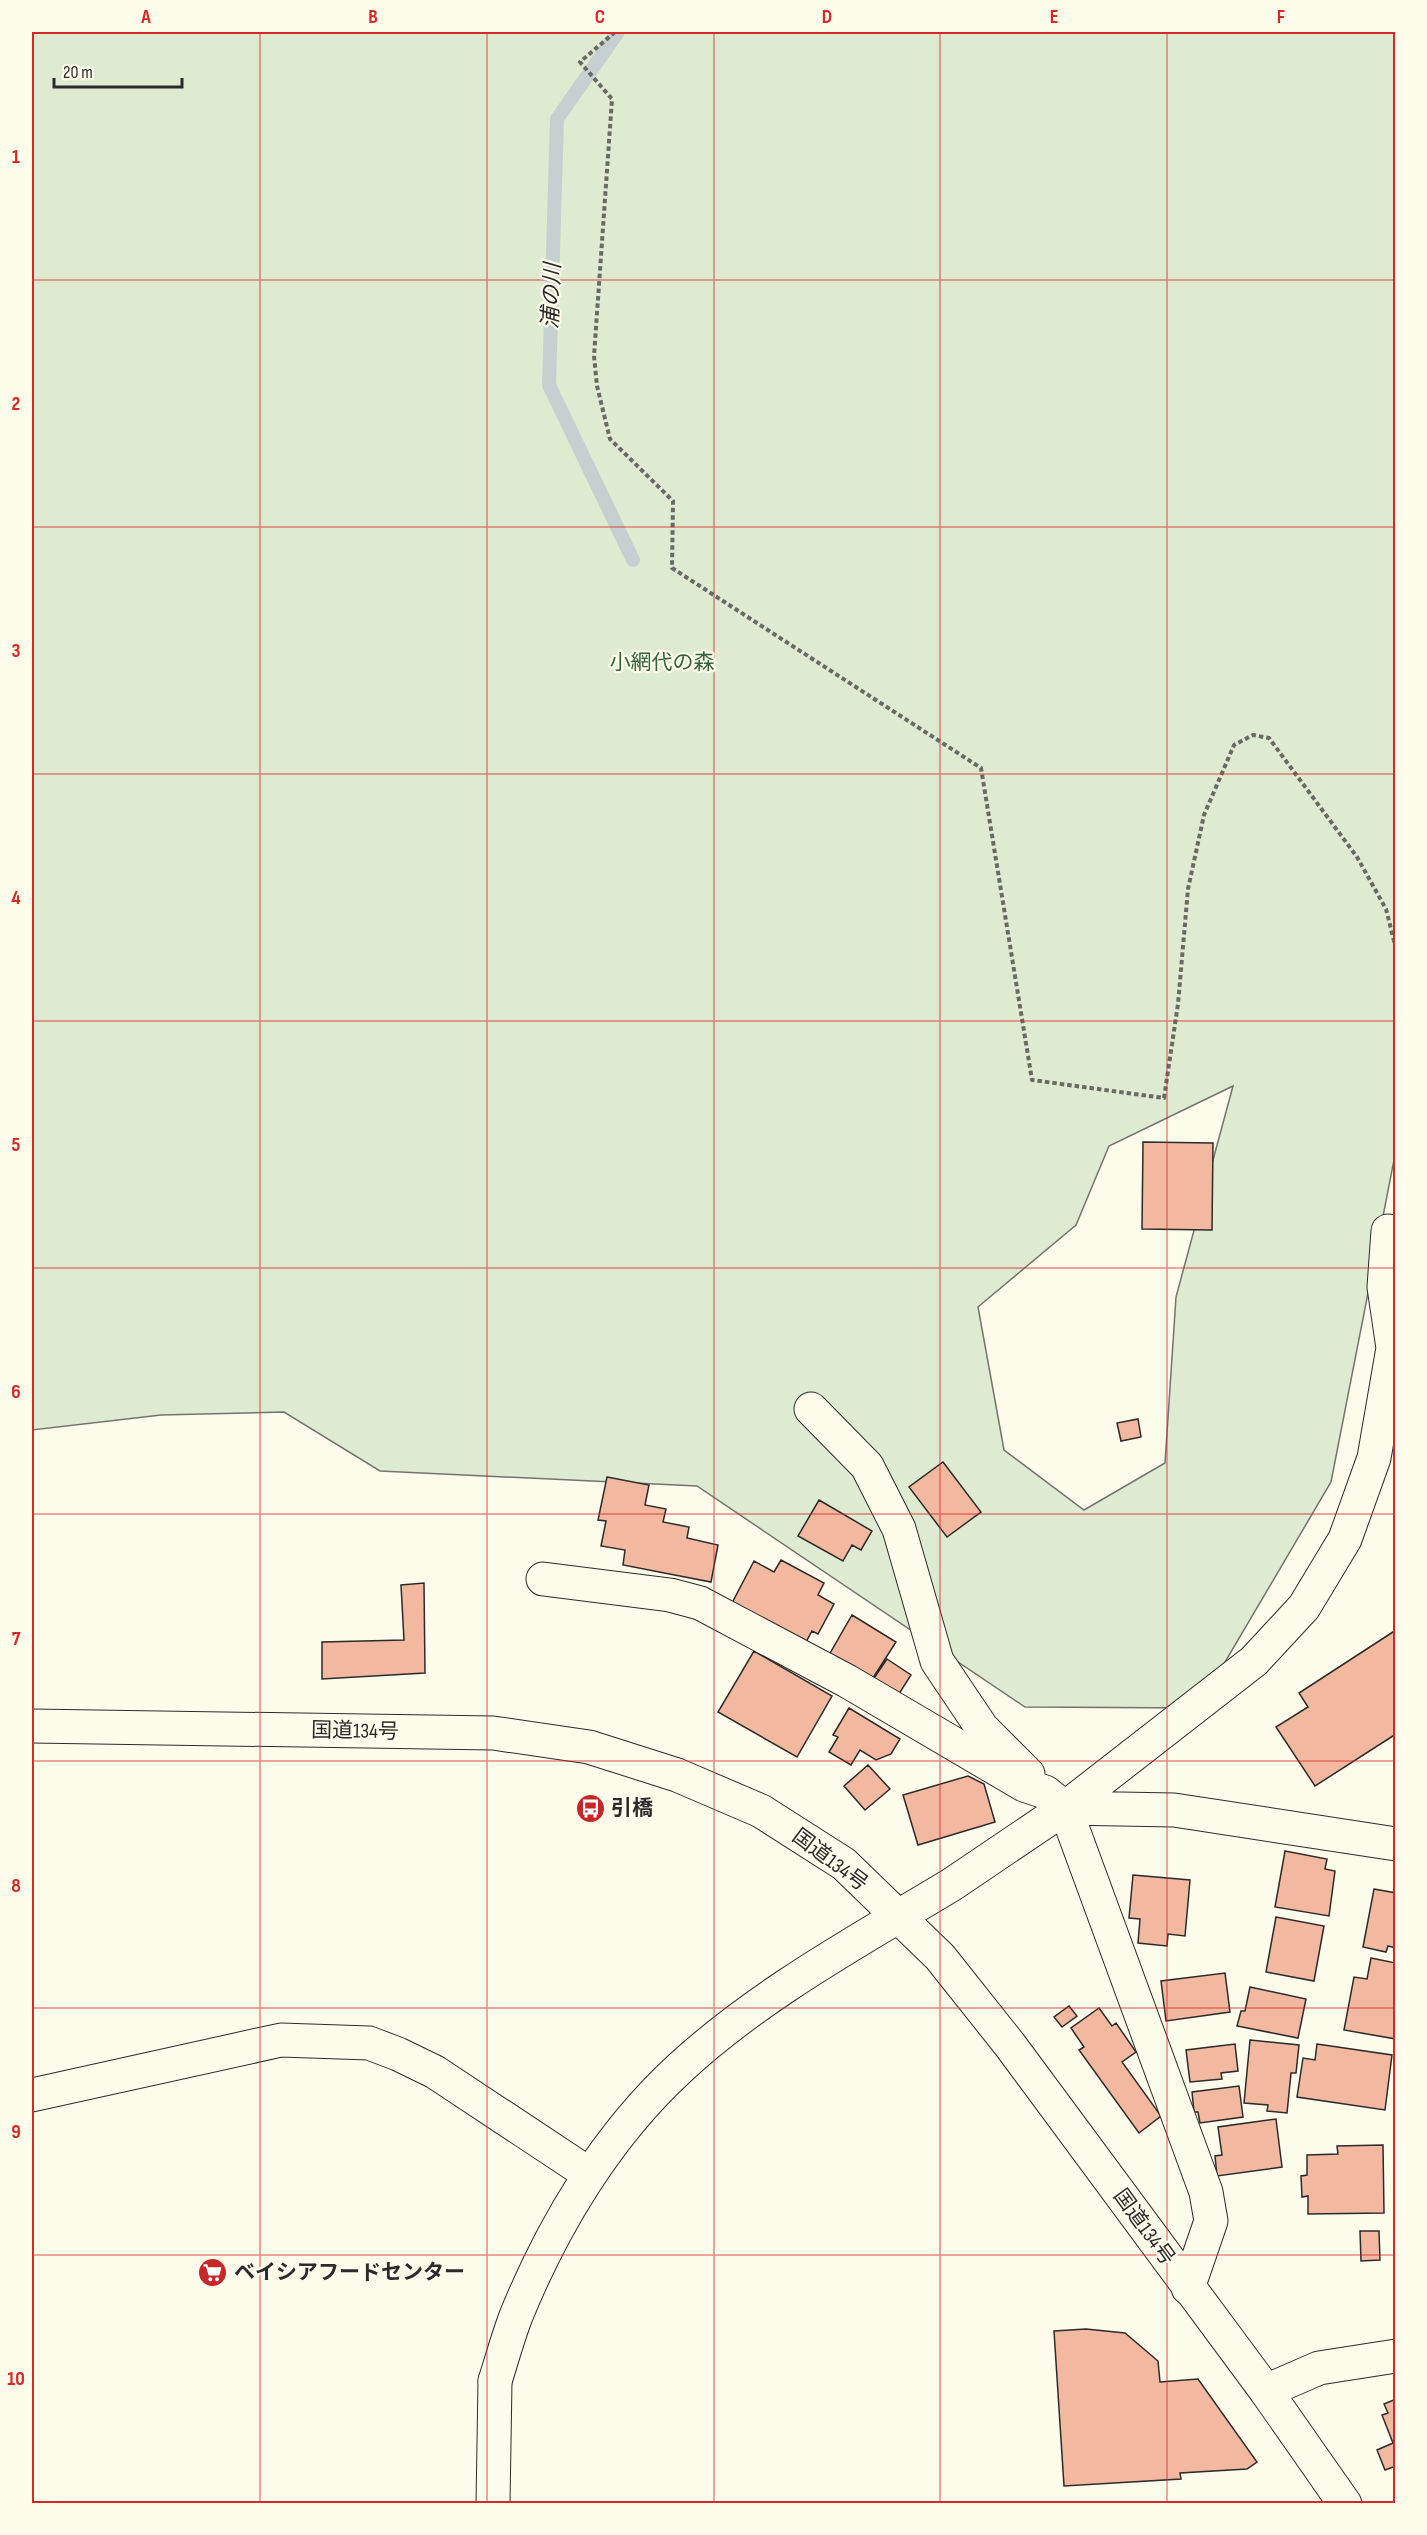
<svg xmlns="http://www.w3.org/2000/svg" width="1427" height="2535" font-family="'Sofia Sans Condensed','Noto Sans JP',sans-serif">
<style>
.green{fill:#deebd1;stroke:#74746e;stroke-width:1.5;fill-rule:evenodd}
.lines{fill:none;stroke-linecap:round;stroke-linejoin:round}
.stream{stroke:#c7d0d0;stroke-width:14}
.building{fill:#f2b8a0;stroke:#2b2b2b;stroke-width:1.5}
.minor-casing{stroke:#2b2b2b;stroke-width:35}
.tertiary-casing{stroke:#2b2b2b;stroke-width:35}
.trunk-casing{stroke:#2b2b2b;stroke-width:35}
.path{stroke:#6a6964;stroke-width:4;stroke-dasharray:4.5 3;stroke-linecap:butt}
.minor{stroke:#fdfbea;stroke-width:33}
.tertiary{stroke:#fdfbea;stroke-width:33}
.trunk{stroke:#fdfbea;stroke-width:33}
.grid{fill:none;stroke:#d62828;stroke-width:1.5;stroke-opacity:0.55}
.labels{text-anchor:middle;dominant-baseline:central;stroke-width:4.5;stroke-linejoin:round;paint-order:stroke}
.park-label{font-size:21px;fill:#34623c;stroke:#fdfbea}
.street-label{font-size:21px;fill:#2b2b2b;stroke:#fdfbea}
.poi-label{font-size:21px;font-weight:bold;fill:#2b2b2b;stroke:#fdfbea;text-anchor:start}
.water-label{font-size:22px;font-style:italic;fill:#2b2b2b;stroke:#fdfbea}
.neatline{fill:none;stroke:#d62828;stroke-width:2}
.grid-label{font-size:20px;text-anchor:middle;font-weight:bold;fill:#d62828}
</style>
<rect width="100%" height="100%" fill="#fdfbea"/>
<!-- green -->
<path class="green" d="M32,32H1395V1155L1331,1482L1198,1708L1025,1707L697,1486L380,1471L284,1412L161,1415L32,1430ZM1233,1086L1176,1297L1165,1463L1084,1510L1004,1450L978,1307L1076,1225L1109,1146Z"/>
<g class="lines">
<!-- stream -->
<path class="stream" d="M618,32L557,119L549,385L633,560"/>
</g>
<!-- building -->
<path class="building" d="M1143,1142L1213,1143L1212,1230L1142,1229Z
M1138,1419L1141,1437L1121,1441L1117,1423Z
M943,1462L981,1512L947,1537L909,1487Z
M607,1477L649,1485L645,1505L666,1509L663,1522L689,1527L687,1538L718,1545L711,1582L623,1565L625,1550L601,1546L606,1521L598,1520Z
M819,1500L872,1531L861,1550L852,1545L843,1561L798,1536Z
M781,1560L824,1583L818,1595L834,1604L818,1634L812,1631L806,1642L732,1603L754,1561L774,1572Z
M424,1583L425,1673L322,1679V1642L404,1640L401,1585Z
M852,1615L896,1642L871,1681L829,1655Z
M1396,1630V1734L1315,1786L1276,1727L1308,1707L1299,1693Z
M754,1651L832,1696L797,1757L718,1712Z
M887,1659L911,1675L897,1697L872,1681Z
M849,1708L900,1739L891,1754L876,1760L860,1750L851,1765L829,1752L838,1737L833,1735Z
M868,1765L890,1789L865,1810L844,1786Z
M968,1776L984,1784L995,1822L918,1845L903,1795Z
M1285,1851L1327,1859L1325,1869L1335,1871L1329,1916L1275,1907Z
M1133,1875L1190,1880L1185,1936L1168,1934L1167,1946L1138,1943L1140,1919L1129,1918Z
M1374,1889L1396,1893V1948L1388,1946L1386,1952L1363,1947Z
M1276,1917L1324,1926L1314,1981L1266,1972Z
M1371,1958L1396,1963V2039L1344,2030L1354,1977L1367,1979Z
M1225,1973L1230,2012L1166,2021L1161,1981Z
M1250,1987L1306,1999L1298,2038L1237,2026L1241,2011H1245Z
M1069,2006L1077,2016L1062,2027L1054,2017Z
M1099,2008L1112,2026L1116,2023L1136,2052L1122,2062L1161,2116L1139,2133L1079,2050L1084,2047L1071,2028Z
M1250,2040L1299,2045L1296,2073H1291L1287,2113L1267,2111L1268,2105L1244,2103Z
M1235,2044L1238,2071L1221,2073L1222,2079L1190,2082L1186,2050Z
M1317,2044L1392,2055L1385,2110L1297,2097L1303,2058L1315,2060Z
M1239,2086L1243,2117L1200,2123L1198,2112H1194L1192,2092Z
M1276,2119L1282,2167L1217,2176L1215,2156L1222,2155L1218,2127Z
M1383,2145L1384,2213L1308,2214V2196L1302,2197L1301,2176L1307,2175V2155L1338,2154L1337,2146Z
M1360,2231H1379L1380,2260L1361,2261Z
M1086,2329L1125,2333L1158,2361L1160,2382L1198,2379L1257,2462L1247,2469L1180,2473L1181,2479L1064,2486L1054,2331Z
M1396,2399V2466L1385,2470L1377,2450L1393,2443L1382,2415L1388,2413L1384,2404Z"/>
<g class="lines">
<defs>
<path id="minor" d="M811,1409L867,1466L899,1529L937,1661L982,1728L1028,1774
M543,1579L670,1595L700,1603L847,1681L1024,1785L1045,1792L1065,1808L1206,2192L1211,2221L1188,2288
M1065,1808L1174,1810L1396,1844
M899,1916L951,1885L1065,1808L1254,1661L1304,1607L1345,1539L1374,1458L1393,1348L1384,1287L1388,1231
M1266,2391L1319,2368L1396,2356
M493,2504L495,2381"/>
<path id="tertiary" d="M32,2095L281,2040L369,2043L398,2054L435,2072L589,2174
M495,2381C502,2359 508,2337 516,2316C553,2225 607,2135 680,2068C745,2008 823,1961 899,1916"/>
<path id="trunk" d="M32,1726L493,1733L589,1747L677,1775L761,1811L844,1864L940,1957L1010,2045L1266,2391L1345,2504"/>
</defs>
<!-- minor casing -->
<use href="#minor" class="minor-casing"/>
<!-- tertiary casing -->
<use href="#tertiary" class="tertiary-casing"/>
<!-- trunk casing -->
<use href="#trunk" class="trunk-casing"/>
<!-- path -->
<path class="path" d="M615,32L580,62L612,99L594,356L597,386L610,439L673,501L672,568L981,768L1032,1080L1164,1098L1178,1004L1188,889L1204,815L1234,745L1253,735L1269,738L1357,857L1386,909L1396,949"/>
<!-- minor -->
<use href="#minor" class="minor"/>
<!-- tertiary -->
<use href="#tertiary" class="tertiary"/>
<!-- trunk -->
<use href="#trunk" class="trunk"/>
</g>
<!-- grid -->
<path class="grid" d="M260,32V2504M487,32V2504M714,32V2504M940,32V2504M1167,32V2504M32,280H1396M32,527H1396M32,774H1396M32,1021H1396M32,1268H1396M32,1514H1396M32,1761H1396M32,2008H1396M32,2255H1396"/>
<!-- icons -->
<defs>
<symbol id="bus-disc" viewBox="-11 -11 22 22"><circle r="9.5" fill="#c62828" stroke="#fdfbea"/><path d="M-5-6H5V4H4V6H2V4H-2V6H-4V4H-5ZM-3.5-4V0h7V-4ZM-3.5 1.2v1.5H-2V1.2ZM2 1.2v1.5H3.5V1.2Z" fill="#fff"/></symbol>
<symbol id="supermarket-disc" viewBox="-11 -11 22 22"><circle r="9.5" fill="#c62828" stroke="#fdfbea"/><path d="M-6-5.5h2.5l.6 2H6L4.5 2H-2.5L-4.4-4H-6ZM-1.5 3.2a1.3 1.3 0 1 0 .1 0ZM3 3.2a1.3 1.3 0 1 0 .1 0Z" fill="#fff"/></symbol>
</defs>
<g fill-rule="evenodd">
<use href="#bus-disc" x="574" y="1792" width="33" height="33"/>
<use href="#supermarket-disc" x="196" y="2256" width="33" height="33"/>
</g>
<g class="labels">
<!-- park labels -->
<g class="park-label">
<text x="662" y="662">小網代の森</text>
</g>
<!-- street labels -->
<g class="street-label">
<text transform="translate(355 1731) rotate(1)">国道134号</text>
<text transform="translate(830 1860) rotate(37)">国道134号</text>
<text transform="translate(1144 2227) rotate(54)">国道134号</text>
</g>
<!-- poi labels -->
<g class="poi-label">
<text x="611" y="1808">引橋</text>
<text x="234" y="2272">ベイシアフードセンター</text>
</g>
<!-- water labels -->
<g class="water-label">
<text transform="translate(552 296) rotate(-88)">浦の川</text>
</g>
</g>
<!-- border -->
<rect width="1427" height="2535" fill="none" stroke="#fdfbea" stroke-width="66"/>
<!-- scale -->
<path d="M54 78v9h128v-9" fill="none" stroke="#2b2b2b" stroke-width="3"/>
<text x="63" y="78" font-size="18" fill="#2b2b2b" stroke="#fdfbea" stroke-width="4.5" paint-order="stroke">20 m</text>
<rect x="33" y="33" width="1361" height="2469" class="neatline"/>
<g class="grid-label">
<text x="146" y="23">A</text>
<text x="373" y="23">B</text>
<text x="600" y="23">C</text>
<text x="827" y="23">D</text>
<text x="1054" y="23">E</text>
<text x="1281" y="23">F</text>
<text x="16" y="163">1</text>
<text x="16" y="410">2</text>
<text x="16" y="657">3</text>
<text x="16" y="904">4</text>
<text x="16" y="1151">5</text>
<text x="16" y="1398">6</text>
<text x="16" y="1645">7</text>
<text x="16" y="1892">8</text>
<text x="16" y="2138">9</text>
<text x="16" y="2385">10</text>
</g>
</svg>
